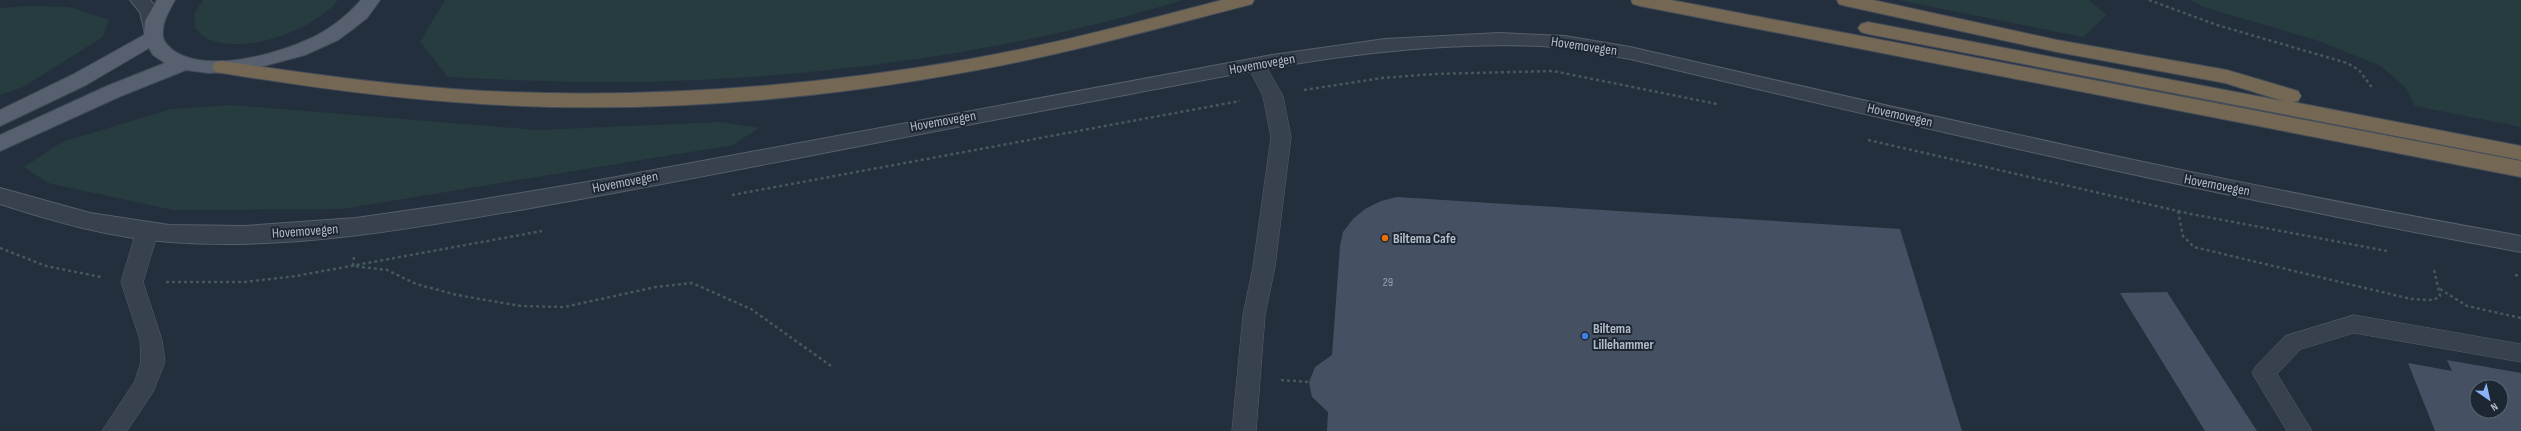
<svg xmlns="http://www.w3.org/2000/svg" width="2521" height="431" font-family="'Sofia Sans Condensed',sans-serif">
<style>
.green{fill:#263c3f}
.building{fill:#455162;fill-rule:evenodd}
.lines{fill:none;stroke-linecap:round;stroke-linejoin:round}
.lane-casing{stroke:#565f6c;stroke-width:1}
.street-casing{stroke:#565f6c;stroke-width:2}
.primary-casing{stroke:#414a57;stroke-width:2}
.highway-casing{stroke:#434c59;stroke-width:2}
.path{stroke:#44595c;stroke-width:2.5;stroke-dasharray:3 3;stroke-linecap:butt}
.lane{fill:#38414e;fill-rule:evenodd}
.street{fill:#38414e;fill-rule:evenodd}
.primary{fill:#56606e;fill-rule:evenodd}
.highway{fill:#746855;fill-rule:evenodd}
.food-dot{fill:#e8710a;stroke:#1d2633;stroke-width:1.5}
.shop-dot{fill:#3f7fe0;stroke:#1d2633;stroke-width:1.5}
.labels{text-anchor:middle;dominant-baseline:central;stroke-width:4;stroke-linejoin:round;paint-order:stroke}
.number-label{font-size:12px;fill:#98a1af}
.street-label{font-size:14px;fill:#b4bcc9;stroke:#1d2633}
.poi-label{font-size:14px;font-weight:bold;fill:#b4bcc9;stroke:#1d2633;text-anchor:start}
</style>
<rect width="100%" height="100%" fill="#242f3e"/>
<!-- green -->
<path class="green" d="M203,0H338C313,31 244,56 206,38C202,36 198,31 195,28L194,14Z
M445,0H1183C1026,48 862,72 698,80C615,84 531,81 448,77L420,42Z
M1898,0H2089L2107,15L2083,37Z
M2190,0H2521V127L2415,106L2405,87L2381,66L2316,40L2204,7Z
M27,6L69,7L109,20L103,37L23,87L0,95V8Z
M232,105L538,130L721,122L759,128L733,145L342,209L173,210L48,183L24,167L62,142L171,109Z"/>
<!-- building -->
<path class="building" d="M1397,197L1900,229L1962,431H1327L1328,412L1312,397L1309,382L1315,367L1332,355L1340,246L1343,232L1353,219L1365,209L1381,201Z
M2167,292L2257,431H2205L2120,293Z
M2447,360L2521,373V431H2435L2408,363L2452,371ZM2477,387H2501V411H2477Z"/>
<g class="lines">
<defs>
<path id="lane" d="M1256,59L1263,61L1283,96L1291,137L1275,267L1265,315L1256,431H1232L1243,315L1253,267L1271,137L1263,96L1247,65L1249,61Z
M147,224L155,226L158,232L143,282L162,340L165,362L153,392L127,431H102L135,381L141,362L140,340L121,282L136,232L139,226Z
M2354,315L2521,344V362L2354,333L2301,349L2277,374L2312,431H2287L2252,373L2256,366L2285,336Z"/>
<path id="street" d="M130,0H150L158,10L162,29L159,33L152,35L145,33L140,12Z
M1499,33L1565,36L1630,47C1926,115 2222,183 2521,236V252C2222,198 1926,129 1630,59C1606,55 1581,49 1556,47C1404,37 1253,71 1104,99C911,135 718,175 525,209C409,229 288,251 170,242C112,238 55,222 0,204V188L90,213L169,225L244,226L356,218L467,202L611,178L1272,55L1385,39Z"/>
<path id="primary" d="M157,0H175C169,11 161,23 163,37C164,43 169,47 174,51C208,73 273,55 307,40C328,31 346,17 361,0H380L367,18L353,29L338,40L305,55L246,71L209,73L186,70L121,96L0,151V135L107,86L165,63L153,55L149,48L86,85L0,126V110L72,75L144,35L145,21Z"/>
<path id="highway" d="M1222,0H1254L1252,4C1159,28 1066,54 972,71C811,101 645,114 482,104C395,99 308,87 222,73L215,72L212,67L215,62L222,61C309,74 396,86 484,91C647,99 810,87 970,59C1055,44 1138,22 1222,0Z
M1631,0H1671L2521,161V177L1640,6L1633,4Z
M1837,0H1873L2057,40L2227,70L2298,91L2301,96L2298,101L2293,102L2521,146V160L1868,34L1861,32L1858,28L1861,24L1868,22L2283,101L2225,83L2057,52L1846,6L1839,4Z"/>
</defs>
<!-- lane casing -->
<use href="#lane" class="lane-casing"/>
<!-- street casing -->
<use href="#street" class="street-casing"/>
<!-- primary casing -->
<use href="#primary" class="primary-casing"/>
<!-- highway casing -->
<use href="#highway" class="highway-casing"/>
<!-- path -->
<path class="path" d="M2149,0L2217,25L2347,63L2359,70L2373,89
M1304,90L1382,78L1434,74L1553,71L1717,104
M1868,140L2191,214L2387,251
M732,195L1240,101
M2178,211L2183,236L2194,247L2411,299L2434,300L2440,296L2434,270
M0,248L46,266L101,277
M354,257L353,266L387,270L416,284L457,295L521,306L564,307L656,287L692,283L751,309L831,366
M2515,275L2521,276
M166,282H244L296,276L542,231
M2440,289L2467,306L2521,318
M1281,380L1309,382"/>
<!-- lane -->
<use href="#lane" class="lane"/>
<!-- street -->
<use href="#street" class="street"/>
<!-- primary -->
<use href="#primary" class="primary"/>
<!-- highway -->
<use href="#highway" class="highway"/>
</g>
<!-- markers -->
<circle class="food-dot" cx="1385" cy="238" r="4"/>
<circle class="shop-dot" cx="1585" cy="336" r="4"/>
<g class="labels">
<!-- number labels -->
<g class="number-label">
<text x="1388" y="282">29</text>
</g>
<!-- street labels -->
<g class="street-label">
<text transform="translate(1584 46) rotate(8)">Hovemovegen</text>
<text transform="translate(1262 64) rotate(-10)">Hovemovegen</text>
<text transform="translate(1900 115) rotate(13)">Hovemovegen</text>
<text transform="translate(943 121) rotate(-10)">Hovemovegen</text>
<text transform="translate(625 182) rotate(-11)">Hovemovegen</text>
<text transform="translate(2217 185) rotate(11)">Hovemovegen</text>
<text transform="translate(305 231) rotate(-4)">Hovemovegen</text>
</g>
<!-- poi labels -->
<g class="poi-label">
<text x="1393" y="238">Biltema Cafe</text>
<text x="1593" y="328">Biltema<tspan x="1593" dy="16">Lillehammer</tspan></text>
</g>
</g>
<!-- north arrow -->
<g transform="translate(2489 399) rotate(146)"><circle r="19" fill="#1d2633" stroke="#59626f"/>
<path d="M0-3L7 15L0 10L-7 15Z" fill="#8ab4f8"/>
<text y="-6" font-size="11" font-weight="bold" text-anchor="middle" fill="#b4bcc9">N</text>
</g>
</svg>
